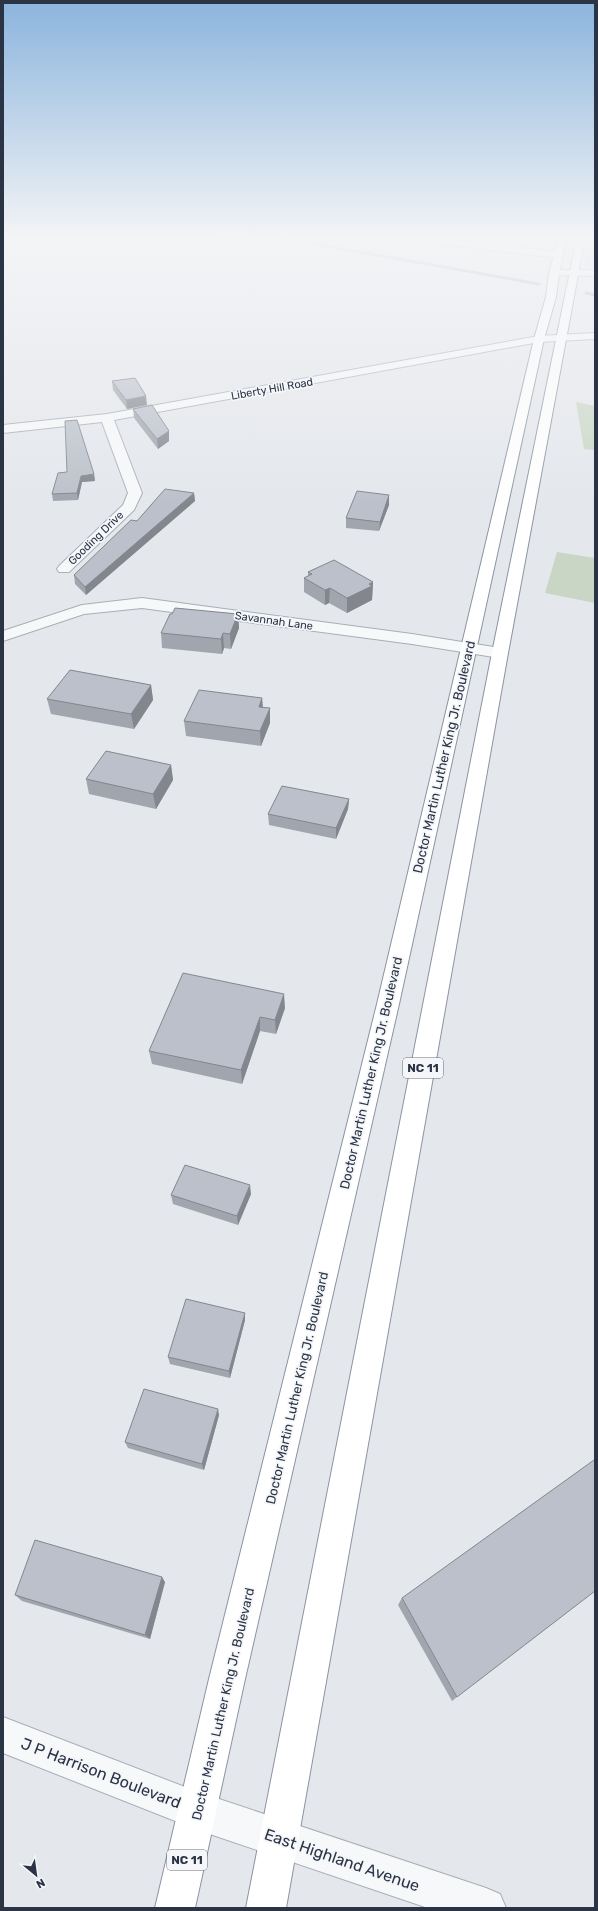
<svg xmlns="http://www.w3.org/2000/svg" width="598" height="1911" font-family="Rubik,sans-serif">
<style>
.built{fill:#d2d6de}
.green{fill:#c9d6c5}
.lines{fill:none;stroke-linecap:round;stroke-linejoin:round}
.stream{stroke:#9fb4cc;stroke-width:3}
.minor-casing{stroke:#a9aeb7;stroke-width:2}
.tertiary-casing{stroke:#a9aeb7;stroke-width:2}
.trunk-casing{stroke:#8b94a3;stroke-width:2}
.minor{fill:#f7f8fa;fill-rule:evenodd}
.tertiary{fill:#f7f8fa;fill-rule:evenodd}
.trunk{fill:#fff;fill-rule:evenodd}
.wall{fill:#a1a5ae}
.shaded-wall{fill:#83868d}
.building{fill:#bbc0ca;stroke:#83868d}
.labels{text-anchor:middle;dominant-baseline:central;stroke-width:3.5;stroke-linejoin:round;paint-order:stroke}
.far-street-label{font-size:11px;fill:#2b3445;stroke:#f4f6f9}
.shield{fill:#f4f6f9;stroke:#676e7b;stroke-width:1}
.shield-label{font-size:12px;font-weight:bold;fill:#2b3445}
.street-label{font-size:13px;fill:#2b3445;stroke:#f4f6f9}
.near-street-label{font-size:16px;fill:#2b3445;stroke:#f4f6f9}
</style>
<rect width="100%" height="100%" fill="#e4e7ec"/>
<!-- built -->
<path class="built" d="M587,237H595V269L585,264Z"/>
<!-- green -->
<path class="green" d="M576,402L595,406V450L584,449Z
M557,552L595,558V603L545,593Z"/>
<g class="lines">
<!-- stream -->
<path class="stream" d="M203,237L235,240L255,237
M275,237L539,284
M586,293L595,295"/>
<defs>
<path id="minor" d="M406,237H432L558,252L563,255L558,258L410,240Z
M554,270H595V276L551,275L549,273Z
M595,333V339L539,342L114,420L142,493L134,510L69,572H59L57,569L59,566L123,505L128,493L102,422L3,433V425L107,414L539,336Z
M142,598L412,634L500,648L506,650L508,653L506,656L500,658L412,644L142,608L84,614L3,641V631L82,605Z"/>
<path id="tertiary" d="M3,1717L198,1792L486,1888L500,1894L506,1908H428L198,1830L3,1753Z"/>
<path id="trunk" d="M559,237H567L559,273L556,297L544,339L399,1004L245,1679L195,1908H155L209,1679L377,1004L534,339L546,297L549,273Z
M577,237H585L508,653L286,1908H246L492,653Z"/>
</defs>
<!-- minor casing -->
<use href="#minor" class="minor-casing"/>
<!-- tertiary casing -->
<use href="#tertiary" class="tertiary-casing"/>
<!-- trunk casing -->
<use href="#trunk" class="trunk-casing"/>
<!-- minor -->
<use href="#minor" class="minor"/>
<!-- tertiary -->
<use href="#tertiary" class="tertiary"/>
<!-- trunk -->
<use href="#trunk" class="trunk"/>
</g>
<!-- wall -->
<path class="wall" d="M112,381L147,405L127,409L113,390Z
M133,409L169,441L158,449L134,418Z
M94,474L95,481L82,482L78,500L53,501L52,494Z
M194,493L195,501L86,595L75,584L74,575L137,521Z
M389,495V505L379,531L346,528V518Z
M308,572L373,582L372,600L347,613L329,603L325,605L304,592V578L308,576Z
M238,614L239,628L231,649L224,648L222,654L162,648L161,633Z
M151,685L153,700L134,729L51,714L47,699Z
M262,698L263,707L270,723L261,746L186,736L184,721Z
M171,765L173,780L156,809L89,794L86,779Z
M349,799L348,809L336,839L269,825L268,814Z
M285,1008L276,1034L260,1031L242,1084L152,1064L149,1051Z
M251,1194L238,1225L173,1204L171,1195Z
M245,1313V1320L230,1378L170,1364L168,1357Z
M219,1415L204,1470L128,1448L125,1442Z
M165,1582L150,1639L22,1601L15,1595Z
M402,1598L457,1697L452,1701L398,1605Z"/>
<!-- shaded-wall -->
<path class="shaded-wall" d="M146,396L147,405L127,409L126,400Z
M169,431V441L158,449L157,439Z
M94,474L95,481L82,482L78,500L77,493L81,476Z
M194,493L195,501L86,595L85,587Z
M389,495V505L379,531L380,522Z
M373,582L372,600L347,613V598L369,584Z
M330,588L329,603L325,605V590Z
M238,614L239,628L231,649L230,634Z
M223,633L224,648L222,654L221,639Z
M151,685L153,700L134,729L131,714Z
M262,698L263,713L259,707Z
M270,708V723L261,746L260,731Z
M171,765L173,780L156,809L153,794Z
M349,799L348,809L336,839V828Z
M284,994L285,1008L276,1034L275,1020Z
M260,1017V1031L242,1084L241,1070Z
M250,1185L251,1194L238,1225L237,1216Z
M245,1313V1320L230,1378L229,1371Z
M218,1409L219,1415L204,1470L202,1464Z
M162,1577L165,1582L150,1639L145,1635Z"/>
<!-- building -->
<path class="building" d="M135,378L146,396L126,400L112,381Z
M152,405L169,431L157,439L133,409Z
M77,420L94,474L81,476L77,493L52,494L58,473L67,472L65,421Z
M165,489L194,493L85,587L74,575L131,520L137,521Z
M357,491L389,495L380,522L346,518Z
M334,560L373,582L369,584L372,586L347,598L330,588L325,590L304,578L312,574L308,572Z
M175,608L238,614L230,634L223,633L221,639L161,633L170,614H172Z
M70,670L151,685L131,714L47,699Z
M199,690L262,698L259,707L270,708L260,731L184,721Z
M106,751L171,765L153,794L86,779Z
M282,786L349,799L336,828L268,814Z
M183,973L284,994L275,1020L260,1017L241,1070L149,1051Z
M185,1165L250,1185L237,1216L171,1195Z
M186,1299L245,1313L229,1371L168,1357Z
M144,1389L218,1409L202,1464L125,1442Z
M594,1460L595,1462V1591L457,1697L402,1598Z
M35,1540L162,1577L145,1635L15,1595Z"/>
<!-- sky -->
<linearGradient id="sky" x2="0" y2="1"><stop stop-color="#8bb4dd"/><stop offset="0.47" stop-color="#f3f4f6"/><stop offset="1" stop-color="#f3f4f6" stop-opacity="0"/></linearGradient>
<rect width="598" height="505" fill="url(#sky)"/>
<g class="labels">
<!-- far-street labels -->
<g class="far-street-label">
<text transform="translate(272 389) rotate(-10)">Liberty Hill Road</text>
<text transform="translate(96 538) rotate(-44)">Gooding Drive</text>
<text transform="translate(274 621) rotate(8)">Savannah Lane</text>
</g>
<!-- shield labels -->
<g class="shield">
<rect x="403" y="1058" width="40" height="20" rx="3"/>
<rect x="167" y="1850" width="40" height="20" rx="3"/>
</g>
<g class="shield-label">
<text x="423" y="1068">NC 11</text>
<text x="187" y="1860">NC 11</text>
</g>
<!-- street labels -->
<g class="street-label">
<text transform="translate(444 757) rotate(-77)">Doctor Martin Luther King Jr. Boulevard</text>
<text transform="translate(371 1073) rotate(-77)">Doctor Martin Luther King Jr. Boulevard</text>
<text transform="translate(297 1388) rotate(-77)">Doctor Martin Luther King Jr. Boulevard</text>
<text transform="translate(223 1704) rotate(-77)">Doctor Martin Luther King Jr. Boulevard</text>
</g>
<!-- near-street labels -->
<g class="near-street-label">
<text transform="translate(101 1773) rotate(21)">J P Harrison Boulevard</text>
<text transform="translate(342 1860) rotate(19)">East Highland Avenue</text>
</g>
</g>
<!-- border -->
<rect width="598" height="1911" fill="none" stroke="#2b3445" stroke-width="8"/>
<!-- north arrow -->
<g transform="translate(36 1875) rotate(151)" stroke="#f4f6f9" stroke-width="3" paint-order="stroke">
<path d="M0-3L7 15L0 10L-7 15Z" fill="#2b3445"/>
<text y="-6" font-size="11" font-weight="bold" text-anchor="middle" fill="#2b3445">N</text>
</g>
</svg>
